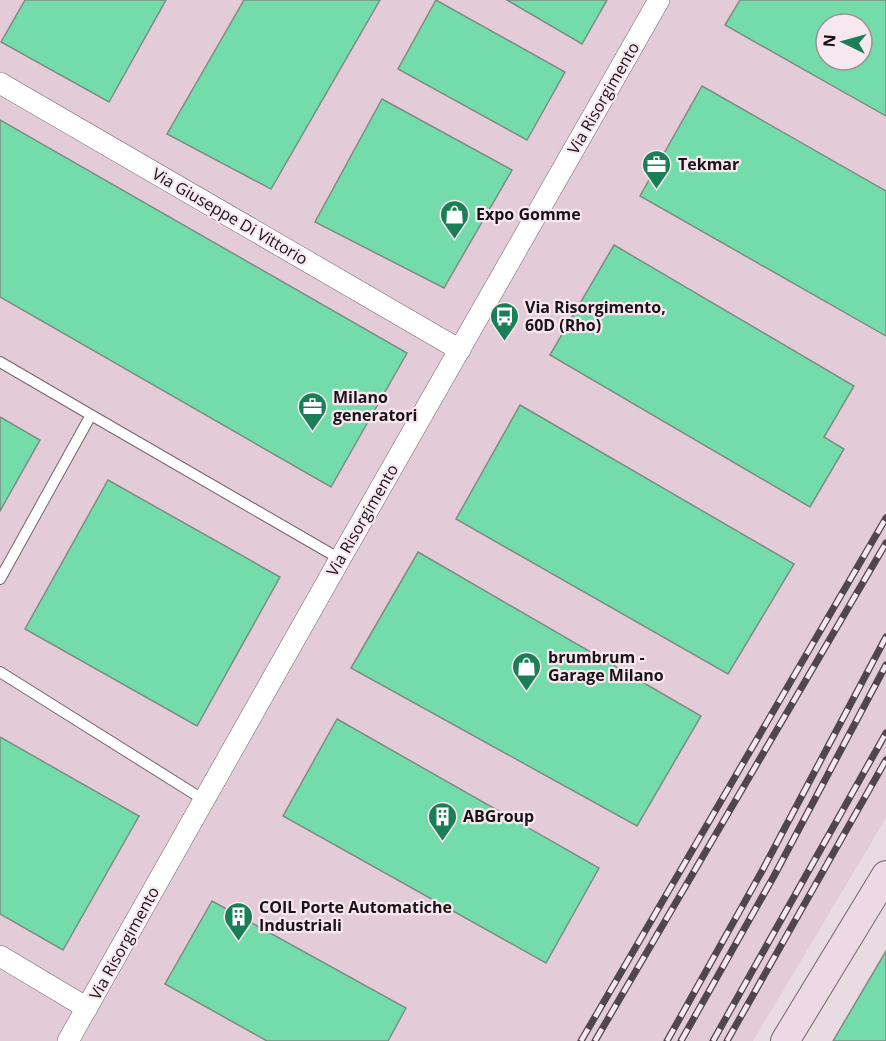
<svg xmlns="http://www.w3.org/2000/svg" width="886" height="1041" font-family="'Open Sans',sans-serif">
<style>
.built{fill:#e3cbd7;fill-rule:evenodd}
.building{fill:#73dcaa;stroke:#7e8d84;stroke-width:1.5;fill-rule:evenodd}
.lines{fill:none;stroke-linecap:round;stroke-linejoin:round}
.lane-casing{stroke:#73656c;stroke-width:12}
.street-casing{stroke:#73656c;stroke-width:22}
.secondary-casing{stroke:#73656c;stroke-width:30}
.lane{stroke:#fff;stroke-width:10}
.street{stroke:#fff;stroke-width:21}
.secondary{stroke:#edd9e5;stroke-width:28}
.rail-casing{stroke:#50474c;stroke-width:7}
.rail{stroke:#f7e7ef;stroke-width:4.5;stroke-dasharray:14;stroke-linecap:butt}
.labels{text-anchor:middle;dominant-baseline:central;stroke-width:4.5;stroke-linejoin:round;paint-order:stroke}
.street-label{font-size:16px;fill:#191316;stroke:#f7e7ef}
.poi-label{font-size:16px;font-weight:bold;fill:#191316;stroke:#f7e7ef;text-anchor:start}
</style>
<rect width="100%" height="100%" fill="#eadae2"/>
<!-- built -->
<path class="built" d="M0,0H886V818L753,1041H0ZM826,24H862V60H826Z"/>
<!-- building -->
<path class="building" d="M25,0H166L109,102L1,42Z
M244,0H380L271,189L167,134Z
M436,0L565,72L527,140L398,69Z
M507,0H607L582,44Z
M740,0H886V116L725,25ZM826,24H862V60H826Z
M702,86L886,191V336L640,196Z
M382,99L512,170L444,288L315,222Z
M0,120L407,353L331,487L0,297Z
M614,245L854,386L824,437L844,449L810,507L550,355Z
M520,405L794,564L728,674L456,519Z
M0,417L40,440L0,511Z
M108,480L280,577L197,726L25,629Z
M418,552L701,716L637,826L351,668Z
M337,719L599,868L546,963L283,816Z
M0,737L139,816L63,950L0,914Z
M212,901L406,1008L388,1041H267L165,984Z
M886,951V1041H833Z"/>
<g class="lines">
<defs>
<path id="lane" d="M0,362L91,415L0,579
M91,415L340,559
M0,672L204,800"/>
<path id="street" d="M0,83L460,350
M0,956L87,1008
M68,1041L340,559L659,0"/>
<path id="secondary" d="M785,1041L886,875"/>
</defs>
<!-- lane casing -->
<use href="#lane" class="lane-casing"/>
<!-- street casing -->
<use href="#street" class="street-casing"/>
<!-- secondary casing -->
<use href="#secondary" class="secondary-casing"/>
<!-- lane -->
<use href="#lane" class="lane"/>
<!-- street -->
<use href="#street" class="street"/>
<!-- secondary -->
<use href="#secondary" class="secondary"/>
<defs>
<path id="rail" d="M581,1041L886,518
M595,1041L886,543
M667,1041L762,871L886,637
M681,1041L774,876L886,665
M713,1041L886,733
M727,1041L886,760"/>
</defs>
<!-- rail casing -->
<use href="#rail" class="rail-casing"/>
<!-- rail -->
<use href="#rail" class="rail"/>
</g>
<!-- icons -->
<defs>
<symbol id="office-pin" viewBox="-11 -11 22 30"><path d="M0 17L-7.5 6A9.5 9.5 0 1 1 7.5 6Z" fill="#1a7e56" stroke="#f7e7ef"/><path d="M-6-3h4V-5.5h4V-3h4V5H-6ZM-1-4.5V-3h2v-1.5ZM-6 0V1H6V0Z" fill="#fff"/></symbol>
<symbol id="shop-pin" viewBox="-11 -11 22 30"><path d="M0 17L-7.5 6A9.5 9.5 0 1 1 7.5 6Z" fill="#1a7e56" stroke="#f7e7ef"/><path d="M-5-2.5h2.3a2.7 3.5 0 0 1 5.4 0H5L5.5 6h-11ZM-1.5-2.5h3a1.5 2.3 0 0 0-3 0Z" fill="#fff"/></symbol>
<symbol id="bus-pin" viewBox="-11 -11 22 30"><path d="M0 17L-7.5 6A9.5 9.5 0 1 1 7.5 6Z" fill="#1a7e56" stroke="#f7e7ef"/><path d="M-5-6H5V4H4V6H2V4H-2V6H-4V4H-5ZM-3.5-4V0h7V-4ZM-3.5 1.2v1.5H-2V1.2ZM2 1.2v1.5H3.5V1.2Z" fill="#fff"/></symbol>
<symbol id="building-pin" viewBox="-11 -11 22 30"><path d="M0 17L-7.5 6A9.5 9.5 0 1 1 7.5 6Z" fill="#1a7e56" stroke="#f7e7ef"/><path d="M-4-6H4V6H1V3H-1V6H-4ZM-2.5-4.3h1.7v1.8h-1.7ZM.8-4.3h1.7v1.8H.8ZM-2.5-1h1.7V.8h-1.7ZM.8-1h1.7V.8H.8Z" fill="#fff"/></symbol>
</defs>
<g fill-rule="evenodd">
<use href="#office-pin" x="640" y="148" width="33" height="45"/>
<use href="#shop-pin" x="438" y="198" width="33" height="45"/>
<use href="#bus-pin" x="488" y="300" width="33" height="45"/>
<use href="#office-pin" x="296" y="390" width="33" height="45"/>
<use href="#shop-pin" x="510" y="650" width="33" height="45"/>
<use href="#building-pin" x="426" y="800" width="33" height="45"/>
<use href="#building-pin" x="222" y="900" width="33" height="45"/>
</g>
<g class="labels">
<!-- street labels -->
<g class="street-label">
<text transform="translate(603 98) rotate(-60)">Via Risorgimento</text>
<text transform="translate(230 216) rotate(30)">Via Giuseppe Di Vittorio</text>
<text transform="translate(362 520) rotate(-60)">Via Risorgimento</text>
<text transform="translate(124 943) rotate(-61)">Via Risorgimento</text>
</g>
<!-- poi labels -->
<g class="poi-label">
<text x="678" y="164">Tekmar</text>
<text x="476" y="214">Expo Gomme</text>
<text x="525" y="307">Via Risorgimento,<tspan x="525" dy="18">60D (Rho)</tspan></text>
<text x="333" y="397">Milano<tspan x="333" dy="18">generatori</tspan></text>
<text x="548" y="657">brumbrum -<tspan x="548" dy="18">Garage Milano</tspan></text>
<text x="463" y="816">ABGroup</text>
<text x="259" y="907">COIL Porte Automatiche<tspan x="259" dy="18">Industriali</tspan></text>
</g>
</g>
<!-- north arrow -->
<g transform="translate(844 42) rotate(275)"><circle r="28" fill="#f7e7ef" stroke="#9e9298" stroke-width="1.5"/>
<path d="M0-4.5L10 22L0 15L-10 22Z" fill="#1a7e56"/>
<text y="-9" font-size="16" font-weight="bold" text-anchor="middle" fill="#191316">N</text>
</g>
</svg>
